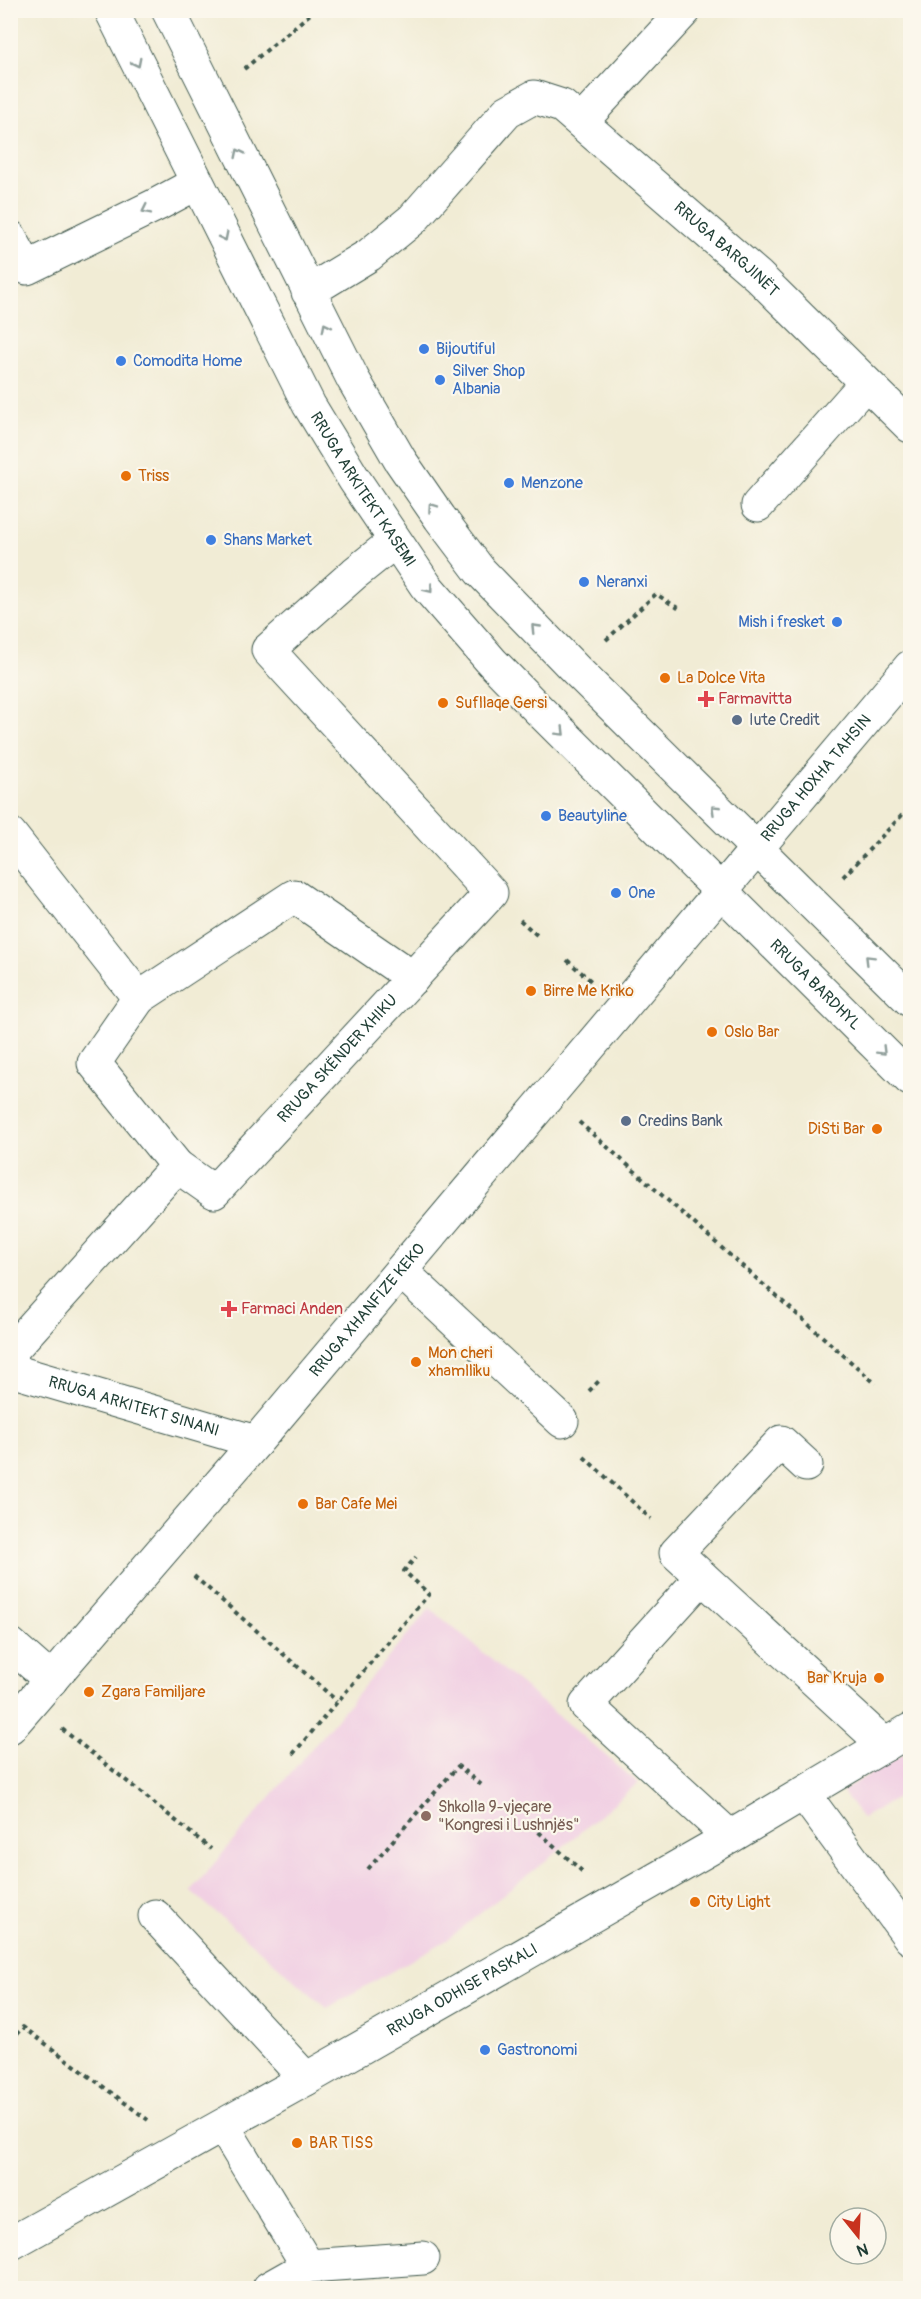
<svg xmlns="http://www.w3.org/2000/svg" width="921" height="2299" font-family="Pangolin,sans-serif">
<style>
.built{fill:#f1d0e3}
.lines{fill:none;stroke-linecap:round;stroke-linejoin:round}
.minor-casing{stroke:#3e574c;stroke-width:35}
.major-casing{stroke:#3e574c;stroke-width:35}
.path{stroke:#3e574c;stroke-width:4;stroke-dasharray:4.5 4.5;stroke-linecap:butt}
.minor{stroke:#fff;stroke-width:33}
.major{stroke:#fff;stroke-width:33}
.oneway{stroke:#8f9e9a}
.shop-dot{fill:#3f7fe0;stroke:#fbf7ec;stroke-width:2}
.food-dot{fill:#e8710a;stroke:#fbf7ec;stroke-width:2}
.health-dot{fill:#e0444e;stroke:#fbf7ec;stroke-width:2}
.service-dot{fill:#5c6f8a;stroke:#fbf7ec;stroke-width:2}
.education-dot{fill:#8d6e63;stroke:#fbf7ec;stroke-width:2}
.labels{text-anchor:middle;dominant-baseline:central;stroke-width:4.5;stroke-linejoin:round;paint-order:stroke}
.street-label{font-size:16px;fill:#1f3d34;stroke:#fbf7ec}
.shop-label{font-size:16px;fill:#366cbe;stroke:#fbf7ec;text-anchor:start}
.food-label{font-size:16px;fill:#c56008;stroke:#fbf7ec;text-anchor:start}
.health-label{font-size:16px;fill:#be3a42;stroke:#fbf7ec;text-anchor:start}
.service-label{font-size:16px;fill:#4e5e75;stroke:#fbf7ec;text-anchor:start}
.education-label{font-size:16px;fill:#785e54;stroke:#fbf7ec;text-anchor:start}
</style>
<rect width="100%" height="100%" fill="#fbf7ec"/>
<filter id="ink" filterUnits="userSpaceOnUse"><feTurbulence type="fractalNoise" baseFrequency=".0167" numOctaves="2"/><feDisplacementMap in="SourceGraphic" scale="12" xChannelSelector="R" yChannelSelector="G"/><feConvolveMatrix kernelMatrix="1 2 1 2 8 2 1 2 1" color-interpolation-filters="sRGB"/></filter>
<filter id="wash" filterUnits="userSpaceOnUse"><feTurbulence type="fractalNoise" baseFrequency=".008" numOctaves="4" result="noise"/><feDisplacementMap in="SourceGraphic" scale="24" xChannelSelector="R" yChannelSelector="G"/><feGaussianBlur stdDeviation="1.35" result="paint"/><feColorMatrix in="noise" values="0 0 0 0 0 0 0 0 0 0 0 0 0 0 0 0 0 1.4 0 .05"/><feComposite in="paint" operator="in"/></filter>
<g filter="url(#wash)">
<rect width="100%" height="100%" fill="#f1ecd5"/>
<!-- built -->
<path class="built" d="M430,1608L638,1783L559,1850L447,1940L327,2008L191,1891Z
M910,1750V1791L862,1818L842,1791Z"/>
</g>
<g filter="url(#ink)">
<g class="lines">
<defs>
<g id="minor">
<path d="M581,122L685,10"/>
<path d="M10,237L27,268L158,204L197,183"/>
<path id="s1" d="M308,292L369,255L413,219L507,112L534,97L562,106L758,276L910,426"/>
<path d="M758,505L866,383"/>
<path d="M10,834L139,998L94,1063L177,1166"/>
<path d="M139,998L294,896L413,978"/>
<path d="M401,1271L562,1421"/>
<path id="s2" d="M10,1352L177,1166L214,1192L491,893L268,650L355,573L395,541"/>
<path id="s3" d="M10,1370L256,1442"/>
<path d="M806,1465L781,1442L676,1553L885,1745"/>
<path d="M702,1577L586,1705L730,1837"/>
<path d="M10,1644L51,1680"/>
<path d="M804,1794L910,1938"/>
<path d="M155,1916L306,2079"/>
<path d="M223,2126L308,2266"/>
<path id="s4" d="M10,2244L306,2079L730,1837L910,1730"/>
<path d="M269,2288L308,2266L423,2258"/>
</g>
<g id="major">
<path id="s5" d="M111,10L309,405L354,479L426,586L492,662L537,708L910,1079"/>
<path d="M168,10L353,379L400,460L440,518L480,571L576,670L910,1000"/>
<path id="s6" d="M10,1727L256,1442L910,667"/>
</g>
</defs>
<!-- minor casing -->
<use href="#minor" class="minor-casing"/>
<!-- major casing -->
<use href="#major" class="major-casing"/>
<!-- path -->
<path class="path" d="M244,69L315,10
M606,640L656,594L681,610
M843,877L910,807
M520,920L539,937
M567,960L591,981
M579,1122L876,1384
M589,1391L599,1381
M584,1457L651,1519
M905,1556L910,1550
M194,1576L337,1701
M62,1729L211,1849
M293,1754L429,1594L404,1571L416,1557
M532,1826L583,1872
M368,1869L458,1766L484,1787
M10,2041L23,2027L148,2120"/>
<!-- minor -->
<use href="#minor" class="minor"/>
<!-- major -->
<use href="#major" class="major"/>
</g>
<!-- one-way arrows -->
<defs><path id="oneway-chevron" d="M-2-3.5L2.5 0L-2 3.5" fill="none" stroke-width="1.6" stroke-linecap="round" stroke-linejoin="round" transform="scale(1.5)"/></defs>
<g class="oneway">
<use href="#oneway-chevron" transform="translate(137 63) rotate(63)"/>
<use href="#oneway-chevron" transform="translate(239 153) rotate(-116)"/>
<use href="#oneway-chevron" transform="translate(146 210) rotate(154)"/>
<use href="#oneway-chevron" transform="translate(224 237) rotate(63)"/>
<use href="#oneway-chevron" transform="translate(326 327) rotate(-117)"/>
<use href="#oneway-chevron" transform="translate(432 507) rotate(-125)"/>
<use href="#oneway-chevron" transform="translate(429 589) rotate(52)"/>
<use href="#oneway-chevron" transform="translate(535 628) rotate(-134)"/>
<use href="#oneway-chevron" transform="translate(561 732) rotate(45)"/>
<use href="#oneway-chevron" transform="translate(715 809) rotate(-136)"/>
<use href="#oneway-chevron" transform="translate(869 959) rotate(-135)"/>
<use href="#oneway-chevron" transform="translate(882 1051) rotate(45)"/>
</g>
</g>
<!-- markers -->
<g class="shop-dot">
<circle cx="424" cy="349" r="6"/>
<circle cx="121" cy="361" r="6"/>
<circle cx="440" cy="380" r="6"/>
<circle cx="509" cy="483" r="6"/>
<circle cx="211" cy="540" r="6"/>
<circle cx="584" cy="582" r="6"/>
<circle cx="837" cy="622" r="6"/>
<circle cx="546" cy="816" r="6"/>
<circle cx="616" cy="893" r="6"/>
<circle cx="485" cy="2050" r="6"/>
</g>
<g class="food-dot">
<circle cx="126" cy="476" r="6"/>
<circle cx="665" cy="678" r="6"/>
<circle cx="443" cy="703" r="6"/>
<circle cx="531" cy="991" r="6"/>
<circle cx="712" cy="1032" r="6"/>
<circle cx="877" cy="1129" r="6"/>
<circle cx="416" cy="1362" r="6"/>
<circle cx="303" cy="1504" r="6"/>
<circle cx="879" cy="1678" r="6"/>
<circle cx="89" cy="1692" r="6"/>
<circle cx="695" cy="1902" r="6"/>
<circle cx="297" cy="2143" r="6"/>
</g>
<g class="health-dot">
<path d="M703 690h6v6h6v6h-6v6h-6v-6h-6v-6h6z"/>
<path d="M226 1300h6v6h6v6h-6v6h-6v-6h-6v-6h6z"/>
</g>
<g class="service-dot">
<circle cx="737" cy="720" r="6"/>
<circle cx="626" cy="1121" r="6"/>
</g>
<circle class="education-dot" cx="426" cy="1816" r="6"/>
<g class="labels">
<!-- street labels -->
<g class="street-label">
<text stroke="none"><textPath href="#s1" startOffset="549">RRUGA BARGJINËT</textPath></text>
<text stroke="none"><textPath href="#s5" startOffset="542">RRUGA ARKITEKT KASEMI</textPath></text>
<text stroke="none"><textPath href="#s6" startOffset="1245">RRUGA HOXHA TAHSIN</textPath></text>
<text stroke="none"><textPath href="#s5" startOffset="1215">RRUGA BARDHYL</textPath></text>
<text stroke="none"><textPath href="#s2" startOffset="477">RRUGA SKËNDER XHIKU</textPath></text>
<text stroke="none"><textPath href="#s6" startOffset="549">RRUGA XHANFIZE KEKO</textPath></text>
<text stroke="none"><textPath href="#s3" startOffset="129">RRUGA ARKITEKT SINANI</textPath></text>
<text stroke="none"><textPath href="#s4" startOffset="519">RRUGA ODHISE PASKALI</textPath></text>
</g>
<!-- shop labels -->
<g class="shop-label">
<text x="436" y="349">Bijoutiful</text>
<text x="133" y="361">Comodita Home</text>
<text x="452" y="371">Silver Shop<tspan x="452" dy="18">Albania</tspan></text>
<text x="521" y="483">Menzone</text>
<text x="223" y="540">Shans Market</text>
<text x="596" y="582">Neranxi</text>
<text x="825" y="622" text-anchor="end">Mish i fresket</text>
<text x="558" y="816">Beautyline</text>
<text x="628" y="893">One</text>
<text x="497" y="2050">Gastronomi</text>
</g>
<!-- food labels -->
<g class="food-label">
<text x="138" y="476">Triss</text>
<text x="677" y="678">La Dolce Vita</text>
<text x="455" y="703">Sufllaqe Gersi</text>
<text x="543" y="991">Birre Me Kriko</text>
<text x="724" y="1032">Oslo Bar</text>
<text x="865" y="1129" text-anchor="end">DiSti Bar</text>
<text x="428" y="1353">Mon cheri<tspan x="428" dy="18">xhamlliku</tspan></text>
<text x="315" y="1504">Bar Cafe Mei</text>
<text x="867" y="1678" text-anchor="end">Bar Kruja</text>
<text x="101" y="1692">Zgara Familjare</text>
<text x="707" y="1902">City Light</text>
<text x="309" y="2143">BAR TISS</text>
</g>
<!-- health labels -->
<g class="health-label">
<text x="718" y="699">Farmavitta</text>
<text x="241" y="1309">Farmaci Anden</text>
</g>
<!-- service labels -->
<g class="service-label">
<text x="749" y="720">Iute Credit</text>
<text x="638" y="1121">Credins Bank</text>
</g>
<!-- education labels -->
<g class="education-label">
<text x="438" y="1807">Shkolla 9-vjeçare<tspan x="438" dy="18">"Kongresi i Lushnjës"</tspan></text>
</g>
</g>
<!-- margin -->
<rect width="921" height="2299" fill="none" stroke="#fbf7ec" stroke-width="36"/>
<!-- north arrow -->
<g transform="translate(858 2236) rotate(162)"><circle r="28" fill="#fbf7ec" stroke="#a3ada2" stroke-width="1.5"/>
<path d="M0-4.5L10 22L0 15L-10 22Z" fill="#c8321e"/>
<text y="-9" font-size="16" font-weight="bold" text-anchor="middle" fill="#1f3d34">N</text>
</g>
</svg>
